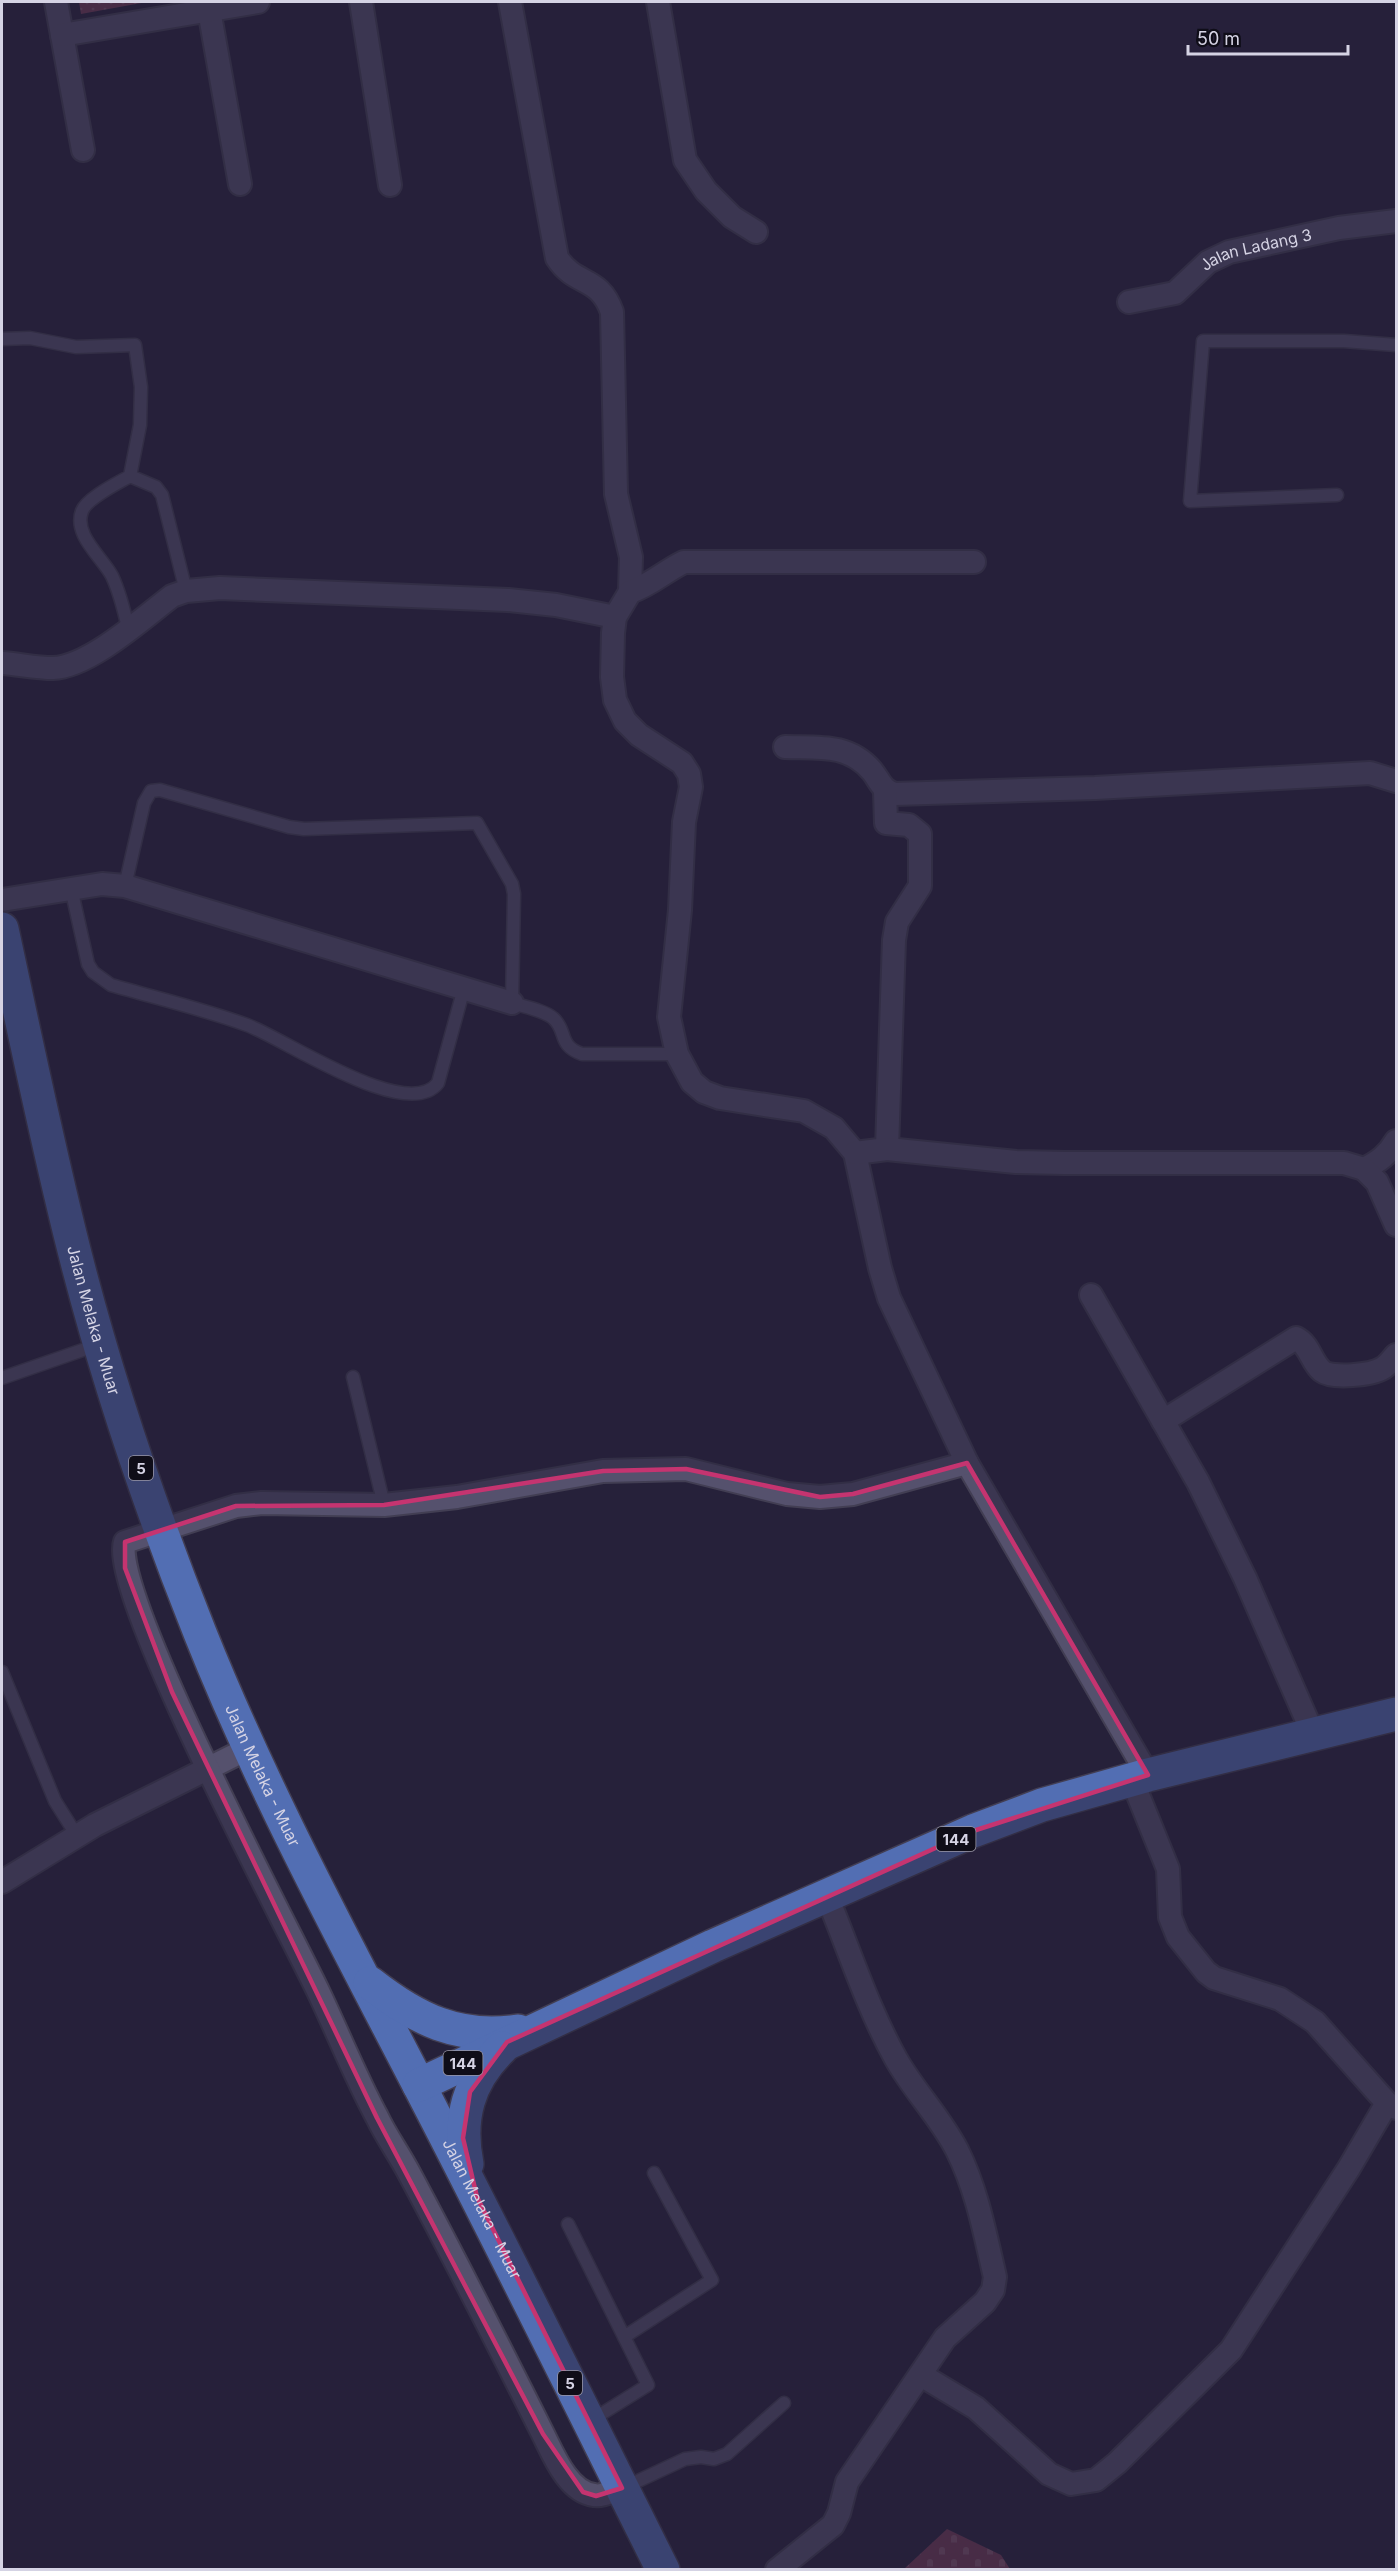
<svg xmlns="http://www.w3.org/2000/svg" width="1398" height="2571" font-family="Inter,sans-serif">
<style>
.grass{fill:url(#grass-dots)}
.cemetery{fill:url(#cemetery-stones)}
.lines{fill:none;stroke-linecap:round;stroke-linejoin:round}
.lane-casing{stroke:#423e53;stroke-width:15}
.street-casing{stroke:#423e53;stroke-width:26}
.primary-casing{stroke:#423e53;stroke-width:36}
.lane{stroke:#55516d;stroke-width:12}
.street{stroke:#55516d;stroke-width:22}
.primary{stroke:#526eb3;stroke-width:33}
.marked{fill:none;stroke:#c53470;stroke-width:4.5;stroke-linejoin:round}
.labels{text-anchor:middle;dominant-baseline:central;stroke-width:6;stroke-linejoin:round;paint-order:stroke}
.shield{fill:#0f0d18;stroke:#9a98a7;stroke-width:1.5}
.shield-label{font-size:15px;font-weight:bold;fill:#d5d3e4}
.street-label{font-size:16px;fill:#d5d3e4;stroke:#0f0d18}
</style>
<defs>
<pattern id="grass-dots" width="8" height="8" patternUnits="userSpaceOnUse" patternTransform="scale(1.5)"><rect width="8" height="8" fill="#713a56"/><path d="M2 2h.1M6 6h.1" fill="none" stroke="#84566e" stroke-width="1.8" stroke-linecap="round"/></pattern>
<pattern id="cemetery-stones" width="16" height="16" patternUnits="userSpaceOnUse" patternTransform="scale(1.5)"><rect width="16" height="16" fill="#713a56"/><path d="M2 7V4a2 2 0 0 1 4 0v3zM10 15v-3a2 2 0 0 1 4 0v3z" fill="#84566e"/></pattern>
</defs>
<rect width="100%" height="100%" fill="#26213a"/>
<!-- grass -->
<path class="grass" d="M79,2H147L81,14Z"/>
<!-- cemetery -->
<path class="cemetery" d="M947,2529L1001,2555L1010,2569H904Z"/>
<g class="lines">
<defs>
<path id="lane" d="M2,339L30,338L76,347L135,345L141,387L140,425L130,476L156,487L162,495L186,591
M1337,495L1190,501L1203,341H1344L1396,345
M128,628C124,610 120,593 112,576C102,557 73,535 82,511C87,498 118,483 130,476
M125,886L144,803L151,791L160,790L289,827L304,829L477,823L512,884L514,894L512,1003C525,1007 543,1010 553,1018C568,1031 557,1045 582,1054H677
M71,888L88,964L93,972L111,985C156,998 203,1009 247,1025C285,1039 407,1123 438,1083L464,988
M353,1377L384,1505
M2,1378L100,1344
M2,1672L55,1801L77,1836
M568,2224L648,2385L590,2421
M624,2337L712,2280L654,2173
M623,2488L685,2459L701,2457L714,2459L727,2454L784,2403"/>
<g id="street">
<path d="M56,2L83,150"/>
<path d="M361,2L390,185"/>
<path d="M510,2L557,258C576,287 599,275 612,312L616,494L631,557L630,592L615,617L613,633L612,677L615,700L625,721L639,735L682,763L689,774L691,787L684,822L680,910L669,1017L677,1054L692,1082L704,1092L720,1098L804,1111L834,1128L855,1153L880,1268L889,1298L967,1463L1148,1775"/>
<path d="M658,2L685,160L706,191L732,217L756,232"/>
<path d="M209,10L240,184"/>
<path d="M62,35L258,2"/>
<path id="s1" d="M1129,302L1175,293L1208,262L1229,252L1339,228L1396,221"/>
<path d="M630,592C651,585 665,571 684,562H974"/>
<path d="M2,663C18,664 36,668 53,668C89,667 143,618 172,596L186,591L220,588L508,600L556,605L615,617"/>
<path d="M785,747C818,748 848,743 872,771C880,781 881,789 894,794L1095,788L1370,773L1396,781"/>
<path d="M885,791L886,823L909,825L920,834V886L897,922L894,940L887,1149"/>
<path d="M2,900L102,884L125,886L512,1003"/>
<path d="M855,1153L887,1149L1016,1162L1065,1163H1344L1364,1169C1378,1162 1388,1155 1396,1141"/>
<path d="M1364,1169L1377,1182L1396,1225"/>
<path d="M1091,1295L1198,1482L1245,1578L1313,1734"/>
<path d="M1163,1421L1296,1338C1310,1345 1311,1362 1322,1371C1332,1379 1372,1375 1383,1368C1388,1365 1392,1359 1396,1355"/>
<path d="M1132,1780L1168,1869L1170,1917L1178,1937L1206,1972L1214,1978L1280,1999L1315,2022L1387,2103L1396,2108"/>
<path d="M2,1882L95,1825L249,1748"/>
<path d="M921,2375L976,2408L1049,2474L1071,2484L1096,2480L1117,2463L1231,2350L1349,2168L1387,2103"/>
<path d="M622,2488C614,2490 602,2497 594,2495C568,2492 553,2454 543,2434C499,2346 455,2259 409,2173C399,2154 386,2136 377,2117C355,2076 338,2033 318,1991C287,1926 108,1589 125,1542L236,1506L262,1503L384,1505L457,1497L603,1471L686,1469L787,1494L820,1497L853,1494L967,1463"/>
<path d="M777,2570L833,2525L839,2513L847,2482L945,2338L985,2302L993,2290L995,2277C985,2234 977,2190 957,2150C940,2117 914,2091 896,2059C867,2007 849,1949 826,1894"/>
</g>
<g id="primary">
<path id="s2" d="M2,929C24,1031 45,1133 70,1234C103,1368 149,1505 200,1633C263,1791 344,1940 422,2091C504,2249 583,2410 663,2570"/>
<path d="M370,1983C416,2019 458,2040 518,2031"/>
<path d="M419,2085L713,1946L973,1831L1042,1805L1148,1775L1396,1714"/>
<path d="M467,2164C458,2118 468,2081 502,2048"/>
</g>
</defs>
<!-- lane casing -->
<use href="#lane" class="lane-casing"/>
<!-- street casing -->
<use href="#street" class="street-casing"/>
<!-- primary casing -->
<use href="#primary" class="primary-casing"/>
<!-- lane -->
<use href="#lane" class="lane"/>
<!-- street -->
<use href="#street" class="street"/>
<!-- primary -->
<use href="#primary" class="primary"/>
</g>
<!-- marked area -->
<path d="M0 0H1398V2571H0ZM967,1463L1148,1775L973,1831L507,2042L470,2092L463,2138L477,2197L622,2488L596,2496L583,2492L543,2434L377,2118L172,1692L125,1568V1542L236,1506L384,1505L603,1471L686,1469L820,1497L853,1494Z" fill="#26213a" fill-opacity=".55" fill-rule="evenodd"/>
<path class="marked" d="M967,1463L1148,1775L973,1831L507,2042L470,2092L463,2138L477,2197L622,2488L596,2496L583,2492L543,2434L377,2118L172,1692L125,1568V1542L236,1506L384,1505L603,1471L686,1469L820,1497L853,1494Z"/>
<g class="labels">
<!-- shield labels -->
<g class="shield">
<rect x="129" y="1456" width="24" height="24" rx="4.5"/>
<rect x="936.5" y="1827" width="39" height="24" rx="4.5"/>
<rect x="443.5" y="2051" width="39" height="24" rx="4.5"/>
<rect x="558" y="2371" width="24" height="24" rx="4.5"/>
</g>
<g class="shield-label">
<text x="141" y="1468">5</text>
<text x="956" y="1839">144</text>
<text x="463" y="2063">144</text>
<text x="570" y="2383">5</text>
</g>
<!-- street labels -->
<g class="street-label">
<text stroke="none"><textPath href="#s1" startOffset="142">Jalan Ladang 3</textPath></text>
<text stroke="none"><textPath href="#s2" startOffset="402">Jalan Melaka - Muar</textPath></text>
<text stroke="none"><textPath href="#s2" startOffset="888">Jalan Melaka - Muar</textPath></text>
<text stroke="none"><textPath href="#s2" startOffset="1374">Jalan Melaka - Muar</textPath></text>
</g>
</g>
<!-- border -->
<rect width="1398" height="2571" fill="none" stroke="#d5d3e4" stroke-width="6"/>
<!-- scale -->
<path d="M1188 45v9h160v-9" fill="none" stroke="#d5d3e4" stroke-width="3"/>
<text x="1197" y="45" font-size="18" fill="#d5d3e4" stroke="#0f0d18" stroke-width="4.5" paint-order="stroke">50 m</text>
</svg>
